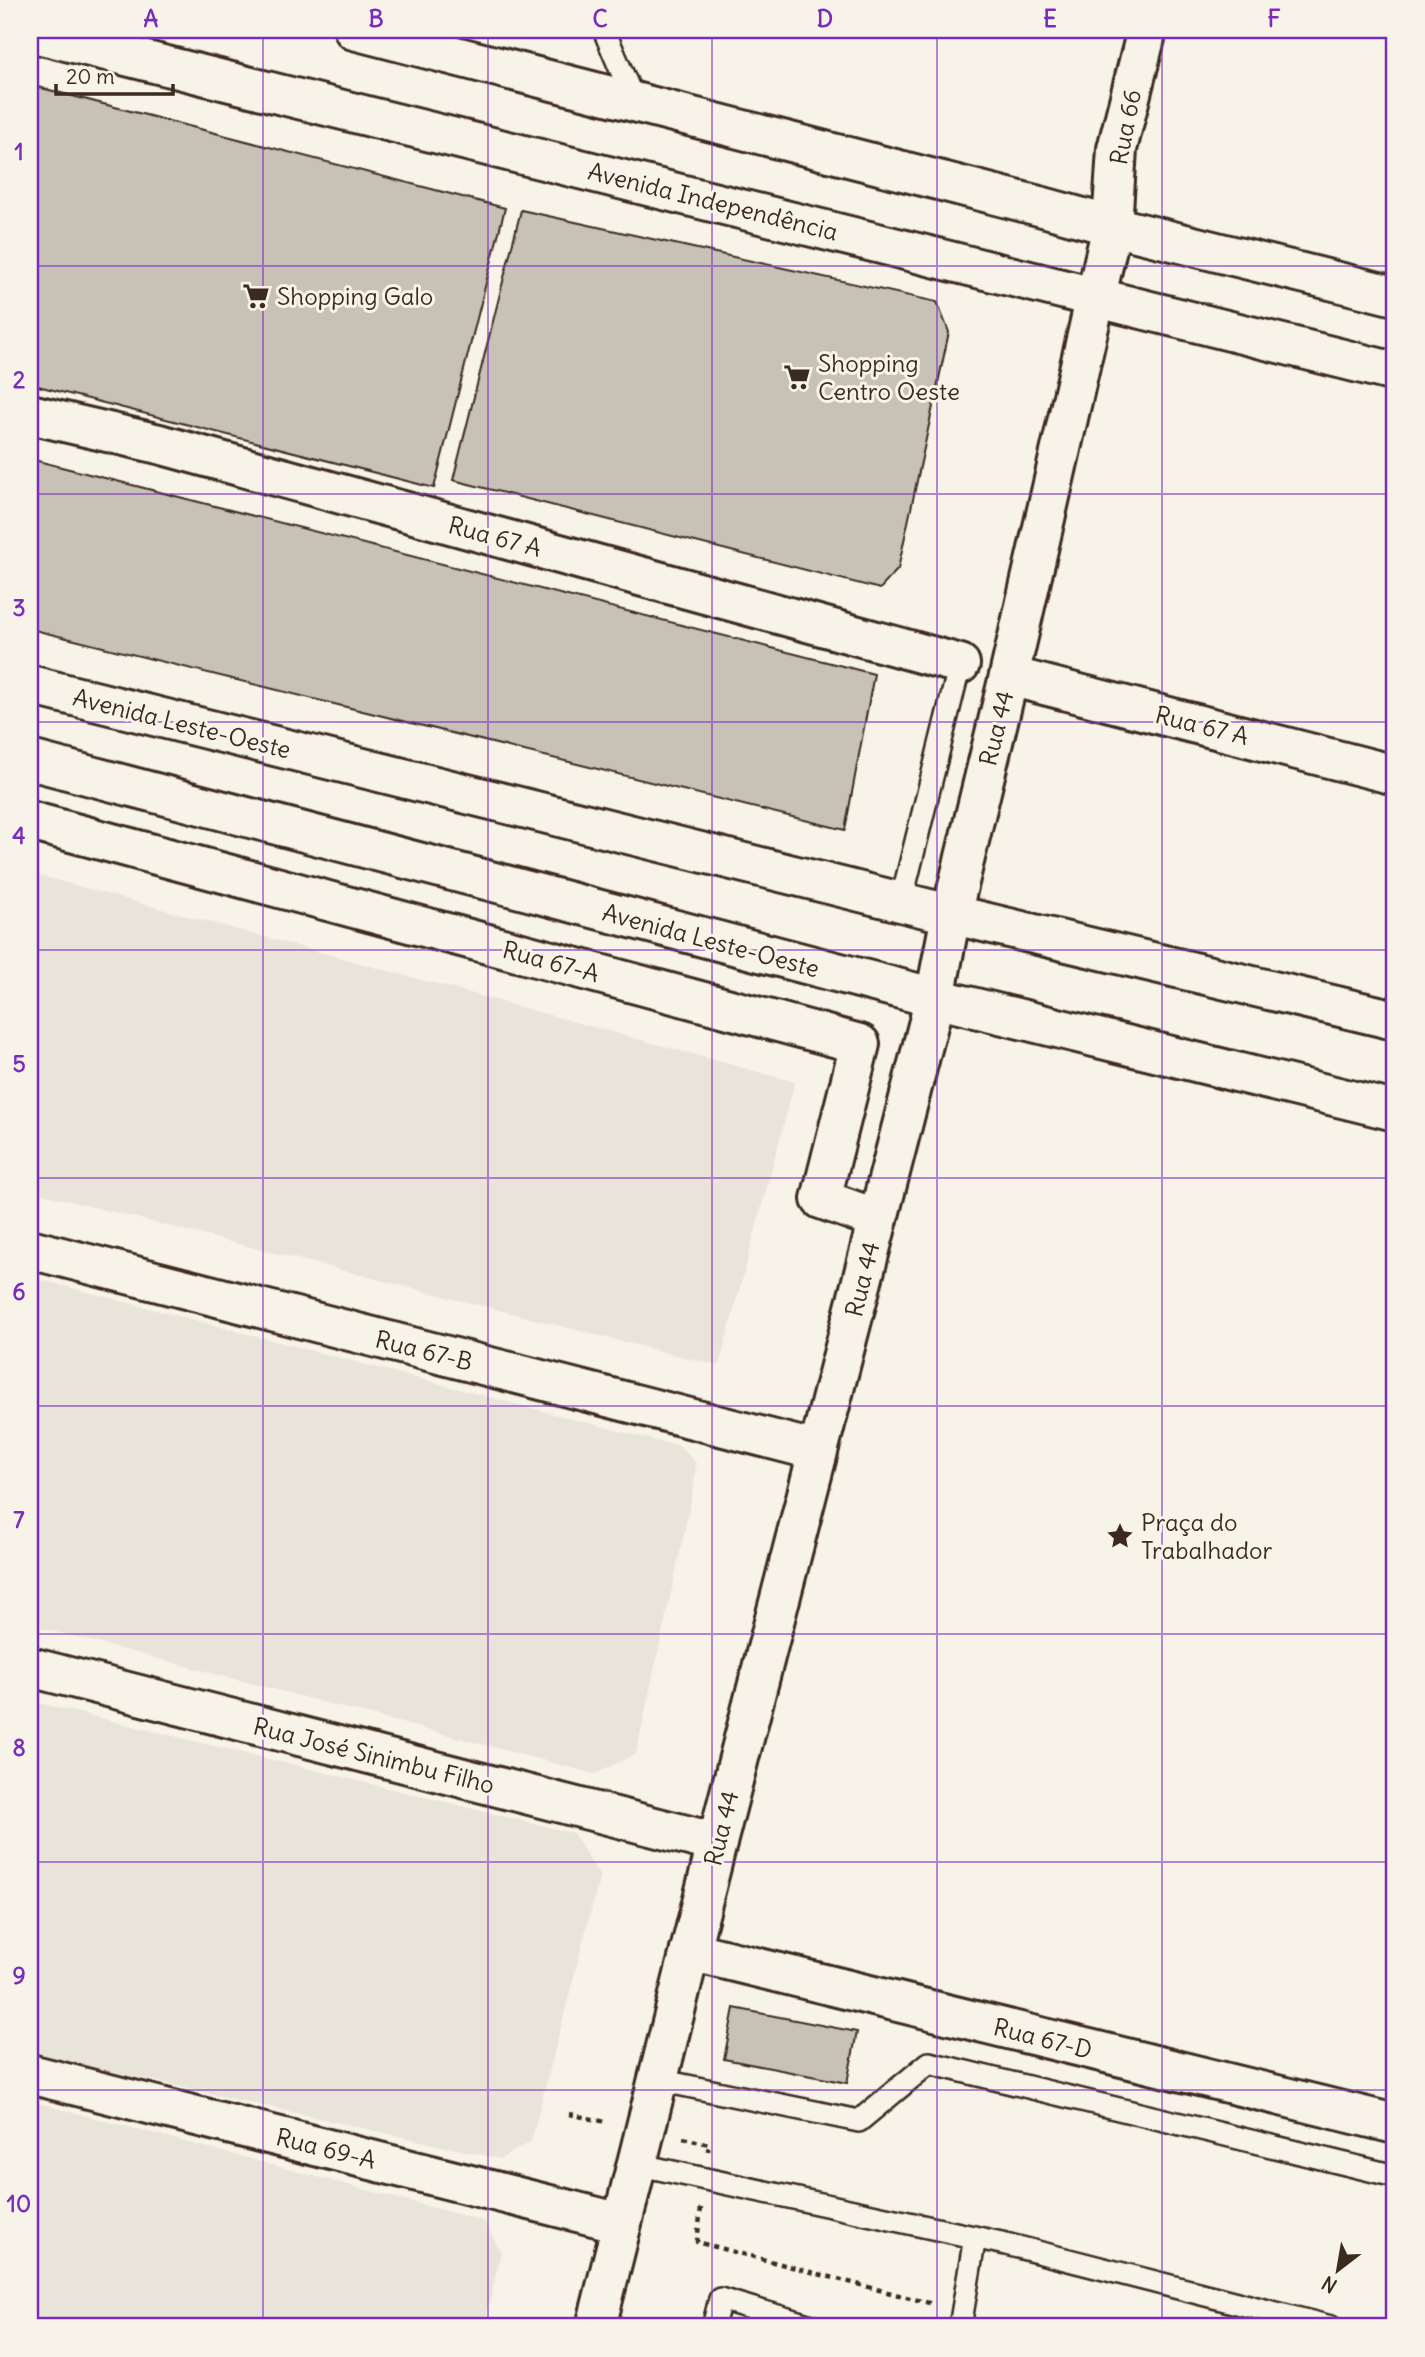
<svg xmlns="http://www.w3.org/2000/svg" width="1425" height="2357" font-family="Delius,sans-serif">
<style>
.built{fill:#e9e4d9}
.building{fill:#c8c1b6;stroke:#3b2a1e;stroke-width:2}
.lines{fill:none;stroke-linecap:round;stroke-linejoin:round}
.lane-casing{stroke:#3b2a1e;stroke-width:26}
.street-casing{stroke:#3b2a1e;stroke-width:44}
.secondary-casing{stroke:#3b2a1e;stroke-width:44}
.primary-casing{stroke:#3b2a1e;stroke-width:44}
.path{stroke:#3b2a1e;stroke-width:4.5;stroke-dasharray:5 5;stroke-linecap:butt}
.lane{stroke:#f7f3e8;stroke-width:21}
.street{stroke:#f7f3e8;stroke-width:38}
.secondary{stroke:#f7f3e8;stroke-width:38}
.primary{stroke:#f7f3e8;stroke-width:38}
.grid{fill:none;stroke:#7b2cbf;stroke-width:2;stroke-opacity:0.55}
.labels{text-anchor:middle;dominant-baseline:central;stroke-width:6;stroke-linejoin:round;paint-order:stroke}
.street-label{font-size:24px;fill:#3b2a1e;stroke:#f7f3e8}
.poi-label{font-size:24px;fill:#3b2a1e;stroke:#f7f3e8;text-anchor:start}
.neatline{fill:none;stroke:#7b2cbf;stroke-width:2.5}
.grid-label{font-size:23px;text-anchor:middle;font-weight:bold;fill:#7b2cbf}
</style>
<rect width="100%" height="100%" fill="#f7f3e8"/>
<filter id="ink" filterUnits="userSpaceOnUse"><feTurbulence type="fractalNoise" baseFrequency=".0143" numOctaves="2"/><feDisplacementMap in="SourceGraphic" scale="14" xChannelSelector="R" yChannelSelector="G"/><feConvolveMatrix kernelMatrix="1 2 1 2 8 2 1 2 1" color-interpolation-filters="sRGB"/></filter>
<g filter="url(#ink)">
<!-- built -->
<path class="built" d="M30,873L795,1082L719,1366L30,1191Z
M30,1277L661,1442L679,1445L696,1463L694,1487L636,1754L595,1774L30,1625Z
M30,1701L573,1833L600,1876L531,2142L500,2159L30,2053Z
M30,2101L484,2221L501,2252L484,2327H30Z"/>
<!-- building -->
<path class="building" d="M30,85L505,208L434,488L30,384Z
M521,210L937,302L949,332L898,569L880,589L453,480Z
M30,459L874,674L845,830L30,629Z
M734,2008L857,2032L847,2083L724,2059Z"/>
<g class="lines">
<defs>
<path id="lane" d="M604,30L634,101
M901,902L960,664
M658,2080L859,2121L929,2063L1395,2176
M636,2164L1006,2244L1331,2327
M713,2327L720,2299L815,2327
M960,2327L975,2237"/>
<path id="street" d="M1112,226L1117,149L1147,30
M30,821L860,1044L821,1199L877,1219
M30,1249L818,1451
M30,1667L717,1843
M690,1951L1395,2124
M30,2074L621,2223"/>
<path id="secondary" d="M30,414L159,444L960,664
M1009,676L1395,775
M30,685L925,908L1395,1020
M30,760L935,998L1395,1111
M596,2327L717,1843L935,998L951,915L1009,676L1112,226"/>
<path id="primary" d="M354,30L1043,207L1112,226L1395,296
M30,32L1395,372"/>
</defs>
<!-- lane casing -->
<use href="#lane" class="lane-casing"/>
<!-- street casing -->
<use href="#street" class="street-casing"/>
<!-- secondary casing -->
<use href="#secondary" class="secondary-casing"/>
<!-- primary casing -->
<use href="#primary" class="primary-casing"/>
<!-- path -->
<path class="path" d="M569,2114L606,2122
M683,2138L709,2144L708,2151
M701,2208L697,2242L933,2304
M992,2320L1018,2327"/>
<!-- lane -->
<use href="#lane" class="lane"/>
<!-- street -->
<use href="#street" class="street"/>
<!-- secondary -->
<use href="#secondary" class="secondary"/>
<!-- primary -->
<use href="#primary" class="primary"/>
</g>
</g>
<!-- grid -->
<path class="grid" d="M263,30V2327M488,30V2327M712,30V2327M937,30V2327M1162,30V2327M30,266H1395M30,494H1395M30,722H1395M30,950H1395M30,1178H1395M30,1406H1395M30,1634H1395M30,1862H1395M30,2090H1395"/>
<!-- icons -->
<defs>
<symbol id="supermarket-bare" viewBox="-9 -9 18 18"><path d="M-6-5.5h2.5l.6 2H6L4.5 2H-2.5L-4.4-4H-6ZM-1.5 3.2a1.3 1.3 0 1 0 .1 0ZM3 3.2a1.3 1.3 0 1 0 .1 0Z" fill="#3b2a1e" stroke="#f7f3e8" stroke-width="2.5" paint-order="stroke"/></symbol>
<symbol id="sight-bare" viewBox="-9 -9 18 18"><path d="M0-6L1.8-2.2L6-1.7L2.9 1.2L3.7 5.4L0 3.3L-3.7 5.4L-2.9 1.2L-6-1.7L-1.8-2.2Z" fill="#3b2a1e" stroke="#f7f3e8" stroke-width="2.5" paint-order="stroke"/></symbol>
</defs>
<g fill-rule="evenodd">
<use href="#supermarket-bare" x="237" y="277" width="38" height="38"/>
<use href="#supermarket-bare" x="778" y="358" width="38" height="38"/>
<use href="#sight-bare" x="1101" y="1517" width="38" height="38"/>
</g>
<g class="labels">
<!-- street labels -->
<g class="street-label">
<text transform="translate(1125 127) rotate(-79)">Rua 66</text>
<text transform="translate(713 201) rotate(14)">Avenida Independência</text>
<text transform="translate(495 536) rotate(15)">Rua 67 A</text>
<text transform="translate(182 723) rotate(14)">Avenida Leste-Oeste</text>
<text transform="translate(1202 725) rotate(14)">Rua 67 A</text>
<text transform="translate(996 728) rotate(-76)">Rua 44</text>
<text transform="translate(711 940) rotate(15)">Avenida Leste-Oeste</text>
<text transform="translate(551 961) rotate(15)">Rua 67-A</text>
<text transform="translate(862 1279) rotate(-76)">Rua 44</text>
<text transform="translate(424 1350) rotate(14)">Rua 67-B</text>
<text transform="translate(374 1755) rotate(14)">Rua José Sinimbu Filho</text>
<text transform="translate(721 1828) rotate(-76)">Rua 44</text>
<text transform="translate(1043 2038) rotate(14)">Rua 67-D</text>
<text transform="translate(326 2148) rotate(14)">Rua 69-A</text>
</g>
<!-- poi labels -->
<g class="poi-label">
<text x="277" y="296">Shopping Galo</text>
<text x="818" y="363">Shopping<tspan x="818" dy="28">Centro Oeste</tspan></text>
<text x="1141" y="1522">Praça do<tspan x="1141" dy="28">Trabalhador</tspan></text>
</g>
</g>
<!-- margin -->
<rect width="1425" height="2357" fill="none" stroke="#f7f3e8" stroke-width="77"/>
<!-- north arrow -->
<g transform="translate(1338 2270) rotate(211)" stroke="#f7f3e8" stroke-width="5" paint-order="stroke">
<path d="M0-5L12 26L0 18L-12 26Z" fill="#3b2a1e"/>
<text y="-10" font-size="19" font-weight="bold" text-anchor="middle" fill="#3b2a1e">N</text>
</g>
<!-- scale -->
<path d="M56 84v10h117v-10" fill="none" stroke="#3b2a1e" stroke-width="3.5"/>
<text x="66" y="84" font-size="21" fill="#3b2a1e" stroke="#f7f3e8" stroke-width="5" paint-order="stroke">20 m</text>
<rect x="38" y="38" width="1348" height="2280" class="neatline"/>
<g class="grid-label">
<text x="151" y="27">A</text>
<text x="376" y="27">B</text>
<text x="600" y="27">C</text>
<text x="825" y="27">D</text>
<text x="1050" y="27">E</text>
<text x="1274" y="27">F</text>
<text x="19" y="160">1</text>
<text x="19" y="388">2</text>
<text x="19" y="616">3</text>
<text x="19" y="844">4</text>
<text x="19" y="1072">5</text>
<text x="19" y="1300">6</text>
<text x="19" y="1528">7</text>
<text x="19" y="1756">8</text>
<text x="19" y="1984">9</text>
<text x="19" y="2212">10</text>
</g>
</svg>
